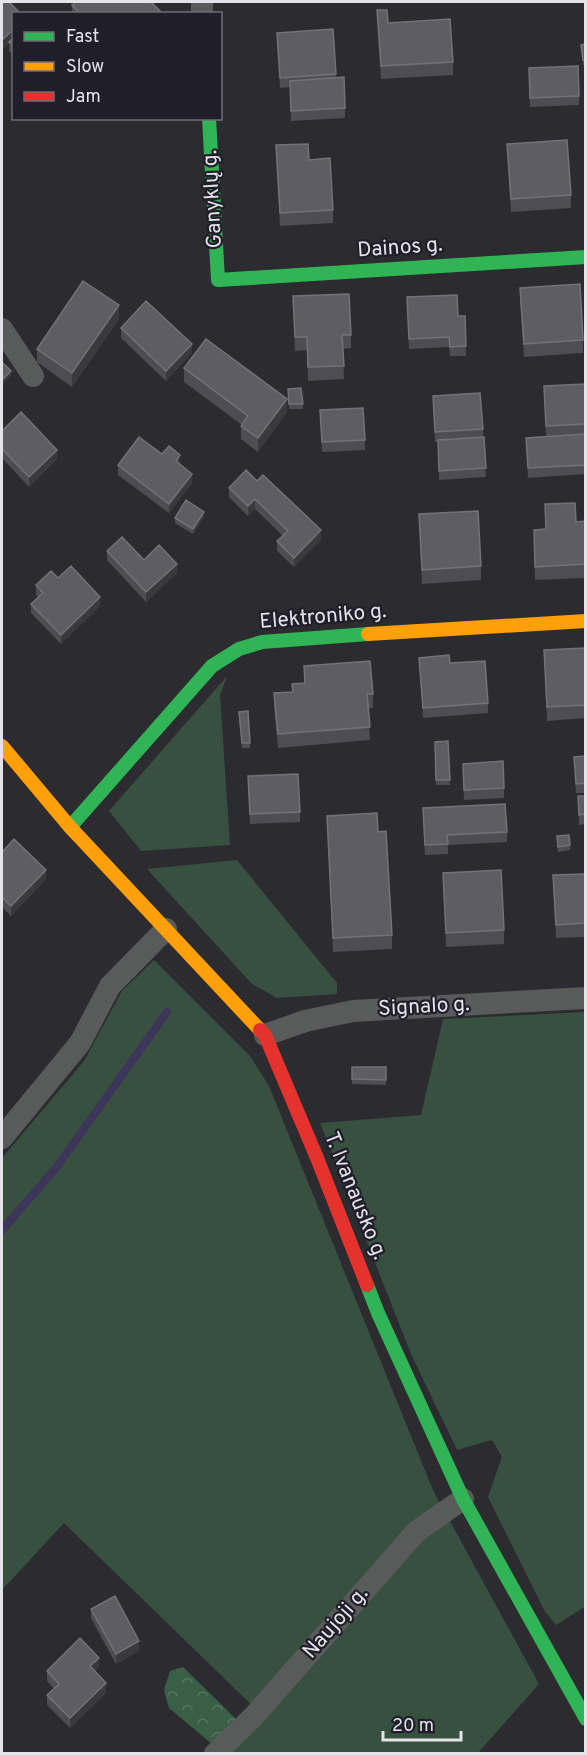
<svg xmlns="http://www.w3.org/2000/svg" width="587" height="1755" font-family="Overpass,sans-serif">
<style>
.grass{fill:#375040}
.forest{fill:url(#forest-crowns)}
.lines{fill:none;stroke-linecap:round;stroke-linejoin:round}
.stream{stroke:#3d355a;stroke-width:8}
.street{stroke:#595b5a;stroke-width:22}
.fast{stroke:#30b455;stroke-width:14}
.slow{stroke:#ff9f0a;stroke-width:14}
.jam{stroke:#e5322d;stroke-width:14}
.wall{fill:#4e4d53}
.shaded-wall{fill:#39393e}
.building{fill:#5e5d64;stroke:#737279;stroke-width:1.5}
.labels{text-anchor:middle;dominant-baseline:central;stroke-width:4.5;stroke-linejoin:round;paint-order:stroke}
.street-label{font-size:21px;fill:#e4e3ea;stroke:#201e29}
</style>
<defs>
<pattern id="forest-crowns" width="20" height="18" patternUnits="userSpaceOnUse" patternTransform="scale(1.5)"><rect width="20" height="18" fill="#395f46"/><path d="M2 6a3 3 0 1 1 6 0M12 15a3 3 0 1 1 6 0" fill="none" stroke="#567661"/></pattern>
</defs>
<rect width="100%" height="100%" fill="#2b2b30"/>
<!-- grass -->
<path class="grass" d="M227,676L220,695L230,845L141,851L109,811Z
M237,860L337,983V994L277,998L252,984L147,869Z
M154,960L250,1056L269,1086L433,1490L539,1684L478,1753H231L265,1718L64,1523L2,1590V1158L84,1061L122,991Z
M585,1012L586,1606L556,1625L544,1610L488,1497L502,1457L492,1440L457,1450L411,1354L320,1123L421,1115L443,1019Z"/>
<!-- forest -->
<path class="forest" d="M183,1667L236,1719L212,1744L169,1708L164,1690L170,1671Z"/>
<g class="lines">
<!-- stream -->
<path class="stream" d="M2,1230L56,1168L167,1012"/>
<!-- street -->
<path class="street" d="M202,2V14
M2,329L33,376
M265,1035L305,1021L353,1011L586,998
M2,1138L80,1043L110,986L166,929
M215,1754L254,1716L417,1531L463,1499"/>
<!-- fast -->
<path class="fast" d="M209,118L218,280L586,257
M70,827L212,666L239,649L262,642L368,634
M367,1285L378,1313L463,1499L586,1719"/>
<!-- slow -->
<path class="slow" d="M368,634L586,621
M2,746L70,827L260,1030"/>
<!-- jam -->
<path class="jam" d="M260,1030L265,1035L317,1158L367,1285"/>
</g>
<!-- wall -->
<path class="wall" d="M2,2L14,14V56L9,51V43L2,50Z
M264,2H284L264,3Z
M72,5L161,14H72Z
M377,10L388,23L453,62V75L381,79Z
M333,29L336,78L345,108V118L291,121L290,87L280,88L277,33Z
M585,44V65H583L581,45Z
M529,68L579,96V105L530,107Z
M507,144L571,195V208L511,212Z
M276,145L309,160L333,210V223L280,226Z
M520,288L583,340V353L524,357L520,301Z
M293,296L351,335V348L343,349L344,379L308,381L307,350L295,351Z
M407,307L458,316L466,346V356H450L449,347L409,349Z
M119,319L72,387L37,362V349Z
M121,328L192,353L166,381L121,338Z
M184,368L287,412L258,452L241,439V426L242,425L184,382Z
M585,384V474L528,478L526,438L546,436L544,386Z
M301,388L303,409H289L288,389Z
M433,396L483,429L486,477L439,480L438,442H435Z
M320,410L365,440V450L322,452Z
M2,431L57,459L29,487L2,458Z
M162,454L180,465L192,483L169,513L118,475V465Z
M246,470L321,540L294,567L277,551V541L283,536L255,509L248,516L229,497V488Z
M419,514L481,566V580L422,584Z
M204,517L193,534L175,523V518Z
M585,521V578L535,580L534,530L545,529L576,522Z
M107,551L144,560L177,573L146,602L107,560Z
M58,578L100,606L61,644L31,613V604L38,597L36,595V585Z
M585,648V718L547,721L544,650Z
M419,658L450,663L488,703V713L423,718Z
M304,666L373,694V708H368L370,740L278,748L274,707V693L292,692V684L304,683Z
M239,717L250,743V748H242Z
M448,741L450,785H436L435,742Z
M585,756V793H576L574,757Z
M463,773L504,788V798L464,800Z
M248,786L300,812V822L250,824Z
M578,796H585V824L579,825Z
M327,816L378,832L392,935V949L333,952Z
M423,818L507,832V842L448,845V854L425,855Z
M557,836L570,845V850L558,852Z
M2,850L46,879L11,916L2,907Z
M443,873L504,930V944L446,947Z
M585,874V937L556,938L553,875Z
M352,1067H386V1085L352,1084Z
M91,1609L139,1651L116,1664L91,1618Z
M99,1667L95,1671L106,1693L70,1728L47,1705V1695L54,1689L47,1681V1671Z"/>
<!-- shaded-wall -->
<path class="shaded-wall" d="M14,29V39L2,50V40Z
M119,305V319L72,387V373Z
M192,344V353L166,381V371Z
M11,371V376L2,385V380Z
M287,399V412L258,452V438Z
M57,450V459L29,487V477Z
M180,455V465L176,461Z
M192,474V483L169,513V504Z
M255,499V509L248,516V506Z
M204,512V517L193,534V529Z
M321,530V540L294,567V558Z
M177,564V573L146,602V592Z
M100,597V606L61,644V635Z
M46,870V879L11,916V906Z
M139,1641V1651L116,1664V1654Z
M99,1658V1667L90,1676V1666Z
M106,1683V1693L70,1728V1718Z"/>
<!-- building -->
<path class="building" d="M2,2H9L21,14H14V29L2,40Z
M76,2H151L161,12L159,14H80L72,5Z
M377,10H387L388,23L450,19L453,62L381,66Z
M333,29L336,74L280,78L277,33Z
M14,37V46L9,42Z
M585,44V60H583L581,45Z
M578,66L579,96L530,98L529,68Z
M344,77L345,108L291,111L290,81Z
M567,140L571,195L511,199L507,144Z
M308,144L309,160L330,158L333,210L280,213L276,145Z
M83,281L119,305L72,373L37,349Z
M580,284L583,340L524,344L520,288Z
M349,294L351,335H342L344,366L308,367L307,337H295L293,296Z
M457,295L458,316H465L466,346L450,347L449,337L409,339L407,297Z
M146,301L192,344L166,371L121,328Z
M206,339L287,399L258,438L241,426L248,416L184,368Z
M2,362L11,371L2,380Z
M585,384V424L546,426L544,386Z
M301,388L303,404H289L288,389Z
M480,393L483,429L435,432L433,396Z
M363,408L365,440L322,442L320,410Z
M21,412L57,450L29,477L2,449V431Z
M585,434V465L528,468L526,438Z
M139,437L162,454L169,446L180,455L176,461L192,474L169,504L118,465Z
M484,437L486,468L439,471L438,440Z
M246,470L257,481L263,475L321,530L294,558L277,541L288,531L255,499L248,506L229,488Z
M186,500L204,512L193,529L175,518Z
M575,503L576,522L585,521V564L535,567L534,530L546,529L545,504Z
M478,511L481,566L422,570L419,514Z
M122,537L144,560L159,545L177,564L146,592L107,551Z
M71,566L100,597L61,635L31,604L43,593L36,585L51,571L58,578Z
M585,648V705L547,707L544,650Z
M449,655L450,663L485,661L488,703L423,708L419,658Z
M370,661L373,694H367L370,727L278,734L274,693L293,692L292,684L305,683L304,666Z
M248,711L250,743H242L239,712Z
M448,741L450,780H436L435,742Z
M585,756V783L576,784L574,757Z
M503,761L504,788L464,790L463,764Z
M298,774L300,812L250,814L248,776Z
M578,796H585V814L579,815Z
M505,804L507,832L447,835L448,844L425,845L423,808Z
M377,813L378,832L386,831L392,935L333,938L327,816Z
M569,835L570,845L558,847L557,836Z
M14,839L46,870L11,906L2,897V850L3,851Z
M501,870L504,930L446,933L443,873Z
M585,874V923L556,925L553,875Z
M352,1067H386V1080L352,1079Z
M115,1596L139,1641L116,1654L91,1609Z
M80,1638L99,1658L90,1666L106,1683L70,1718L47,1695L59,1684L47,1671Z"/>
<g class="labels">
<!-- street labels -->
<g class="street-label">
<text transform="translate(213 199) rotate(-93)">Ganyklų g.</text>
<text transform="translate(400 248) rotate(-4)">Dainos g.</text>
<text transform="translate(323 617) rotate(-5)">Elektroniko g.</text>
<text transform="translate(424 1007) rotate(-3)">Signalo g.</text>
<text transform="translate(355 1196) rotate(68)">T. Ivanausko g.</text>
<text transform="translate(336 1623) rotate(-49)">Naujoji g.</text>
</g>
</g>
<!-- border -->
<rect width="587" height="1755" fill="none" stroke="#e4e3ea" stroke-width="6"/>
<!-- legend -->
<rect x="12" y="12" width="210" height="108" fill="#201e29" stroke="#6e6d76" stroke-width="1.5"/>
<rect x="24" y="32" width="30" height="9" fill="#30b455" stroke="#6e6d76" stroke-width="1.5"/>
<text x="66" y="42" font-size="18" fill="#e4e3ea">Fast</text>
<rect x="24" y="62" width="30" height="9" fill="#ff9f0a" stroke="#6e6d76" stroke-width="1.5"/>
<text x="66" y="72" font-size="18" fill="#e4e3ea">Slow</text>
<rect x="24" y="92" width="30" height="9" fill="#e5322d" stroke="#6e6d76" stroke-width="1.5"/>
<text x="66" y="102" font-size="18" fill="#e4e3ea">Jam</text>
<!-- scale -->
<path d="M383 1731v9h78v-9" fill="none" stroke="#e4e3ea" stroke-width="3"/>
<text x="392" y="1731" font-size="18" fill="#e4e3ea" stroke="#201e29" stroke-width="4.5" paint-order="stroke">20 m</text>
</svg>
